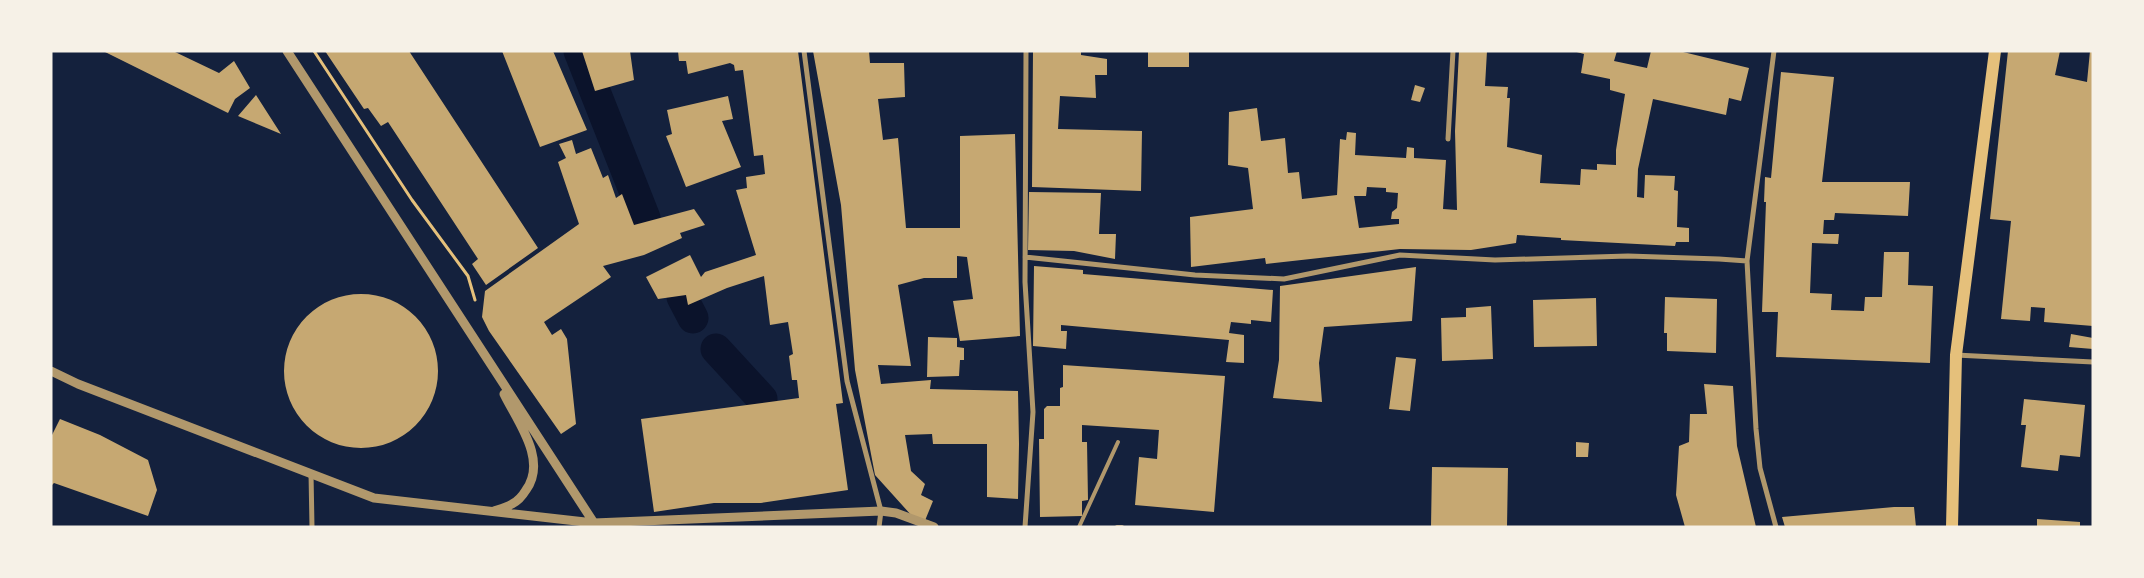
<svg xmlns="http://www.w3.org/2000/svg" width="2144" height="578" font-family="Arial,sans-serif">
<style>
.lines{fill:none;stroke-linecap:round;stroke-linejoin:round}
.canal{stroke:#0b132b;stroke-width:31}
.building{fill:#c6a872;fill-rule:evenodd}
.path{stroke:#e5c07b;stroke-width:3}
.service{stroke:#b1986c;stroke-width:4}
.minor{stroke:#b1986c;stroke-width:5}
.tertiary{stroke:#b1986c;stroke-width:9}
.primary{stroke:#e5c07b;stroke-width:12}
</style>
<rect width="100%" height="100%" fill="#14213d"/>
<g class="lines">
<!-- canal -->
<path class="canal" d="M579,51L645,218
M682,297L693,318
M716,349L762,399"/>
</g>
<!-- building -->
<path class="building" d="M103,51H173L219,73L234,61L250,88L235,99L228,113Z
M325,51H409L538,248L486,285L472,264L478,259L388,122L381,126L368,108L364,109Z
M502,51H553L587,130L540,147Z
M582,51H630L634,80L595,91Z
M678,51H798L843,403L836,404L848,490L761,503H714L654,512L641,419L799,398L797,380H792L789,356L793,354L788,322L770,325L764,276L727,288L688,305L686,295L658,299L646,277L690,255L701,277L705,272L756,255L736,190L747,188L746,177L765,174L763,155L754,156L743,70L735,71L734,65L730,63L688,74L686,61H679Z
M813,51H869L870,63H904L905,97L878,99L883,140L898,138L906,228H960V136L1015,134L1020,336L960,341L953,301L973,299L967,257L957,256V278H924L898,285L911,366L878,365L881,384L931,380L930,389L1018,391L1019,444L1018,499L987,497V444H933L932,434L905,435L911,471L925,484L921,495L933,501L924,523L912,516L875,475L855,370L841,205Z
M1033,51H1081V55L1107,59V75H1095L1096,98L1060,96L1058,129L1142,131L1141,191L1032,187Z
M1148,51H1189V67H1148Z
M1459,51H1487L1485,86L1508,87L1507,98H1510L1507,147L1542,155L1540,183L1580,185L1581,169L1597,170V164L1616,165V150L1625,94L1610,90V79L1581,73L1584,54L1573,51H1617L1614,61L1647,68L1651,51H1679L1749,68L1741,101L1729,98L1726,115L1653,99L1638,169L1637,197L1644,198L1645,175L1675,176L1674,190L1678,191L1677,227L1689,228V242H1676L1675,246L1561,240V238L1517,235L1516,243L1471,250L1400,249L1266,264L1265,258L1191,267L1190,217L1253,209L1248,168L1228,165L1229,112L1257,108L1261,141L1285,138L1288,173L1299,172L1302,199L1337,195L1340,139L1346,140L1347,132L1356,133L1355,155L1406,158L1407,147L1414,148V158L1446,160L1443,209L1457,210L1455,131ZM1367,187L1386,188V192L1398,193L1397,208L1392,212L1391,219H1399V224L1359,228L1354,196H1366Z
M2008,51H2060L2055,75L2087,82L2090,51H2093V326L2044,322L2045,308L2031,307L2030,321L2001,319L2011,221L1990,219Z
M1781,72L1834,77L1822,182H1910L1908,216L1835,213L1834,220H1824L1823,234H1839L1838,244L1812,243L1810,293L1832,294L1831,310L1864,311L1865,297H1882L1884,252H1909L1908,285L1933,286L1930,363L1776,357L1778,312H1762L1766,202H1764L1765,177L1771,178Z
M1415,85L1425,88L1420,102L1411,100Z
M256,95L281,134L238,116Z
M728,96L733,119L722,121L741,167L686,187L666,136L672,134L667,110Z
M572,140L576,154L591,148L603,178L608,175L616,198L622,194L634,225L694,209L705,225L680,233L682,238L644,255L603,266L611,277L544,322L552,335L561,329L567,339L576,424L561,434L489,331L482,317L485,291L579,224L558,162L566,158L559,144Z
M1029,192L1101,193L1099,234H1116L1115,259L1074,251L1028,250Z
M1034,266L1083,270V274L1273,290L1271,322L1251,320V324L1231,322L1229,333L1244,335V363L1226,362L1229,340L1061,325V331H1067L1066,349L1033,346Z
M1416,267L1412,321L1324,327L1319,363L1322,402L1273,398L1279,360L1280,286Z
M284 371a77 77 0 1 1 154 0a77 77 0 1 1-154 0Z
M1665,297L1717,299L1716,353L1667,351V333H1664Z
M1596,298L1597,346L1534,347L1533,300Z
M1491,306L1493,359L1442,361L1441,318L1466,317V308Z
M2071,334L2093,338V349L2069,347Z
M928,337L957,338V347L964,348V360H960L959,376L927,377Z
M1396,357L1416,359L1410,411L1389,409Z
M1063,365L1225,376L1214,512L1135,505L1139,457L1157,459L1159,430L1082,425V442H1087L1088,500L1082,501V516L1040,517L1039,439H1044V409L1047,406H1060V388L1063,387Z
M1704,384L1733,386L1737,446L1756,527H1685L1676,495L1679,446L1689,442L1690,414H1707Z
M2024,399L2085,405L2080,457L2060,455L2058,471L2021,467L2026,425H2021Z
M60,419L100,435L148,460L157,490L148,516L54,483L51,486V437Z
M1576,442L1589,443L1588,457H1576Z
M1432,467L1508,468L1507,527H1431Z
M1894,507H1914L1916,527H1785L1782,517Z
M2037,519L2080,522V527H2037Z"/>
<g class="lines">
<!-- path -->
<path class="path" d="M314,51L412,200L468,276L475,300"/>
<!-- service -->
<path class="service" d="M1079,527L1118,442
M1117,527H1122"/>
<!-- minor -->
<path class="minor" d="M804,51L847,381L881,511L879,527
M1774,51L1747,261L1756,429L1760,468L1776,527
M1448,139L1453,51
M1025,257L1195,275L1284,279L1400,255L1495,260L1628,256L1719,259L1747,261
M1956,355L2093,362
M311,473L312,527
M1025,527L1033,412L1025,282L1026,51"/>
<!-- tertiary -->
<path class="tertiary" d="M287,51L594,523
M51,371L78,384L374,498L594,523L881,511L896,513L934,527
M494,511C500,509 507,507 512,504C518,501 523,495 526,490C548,460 517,421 504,394"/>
<!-- primary -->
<path class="primary" d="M1952,527L1956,355L1995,51"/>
</g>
<!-- border -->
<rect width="2144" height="578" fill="none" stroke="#f6f1e7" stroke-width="105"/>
</svg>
